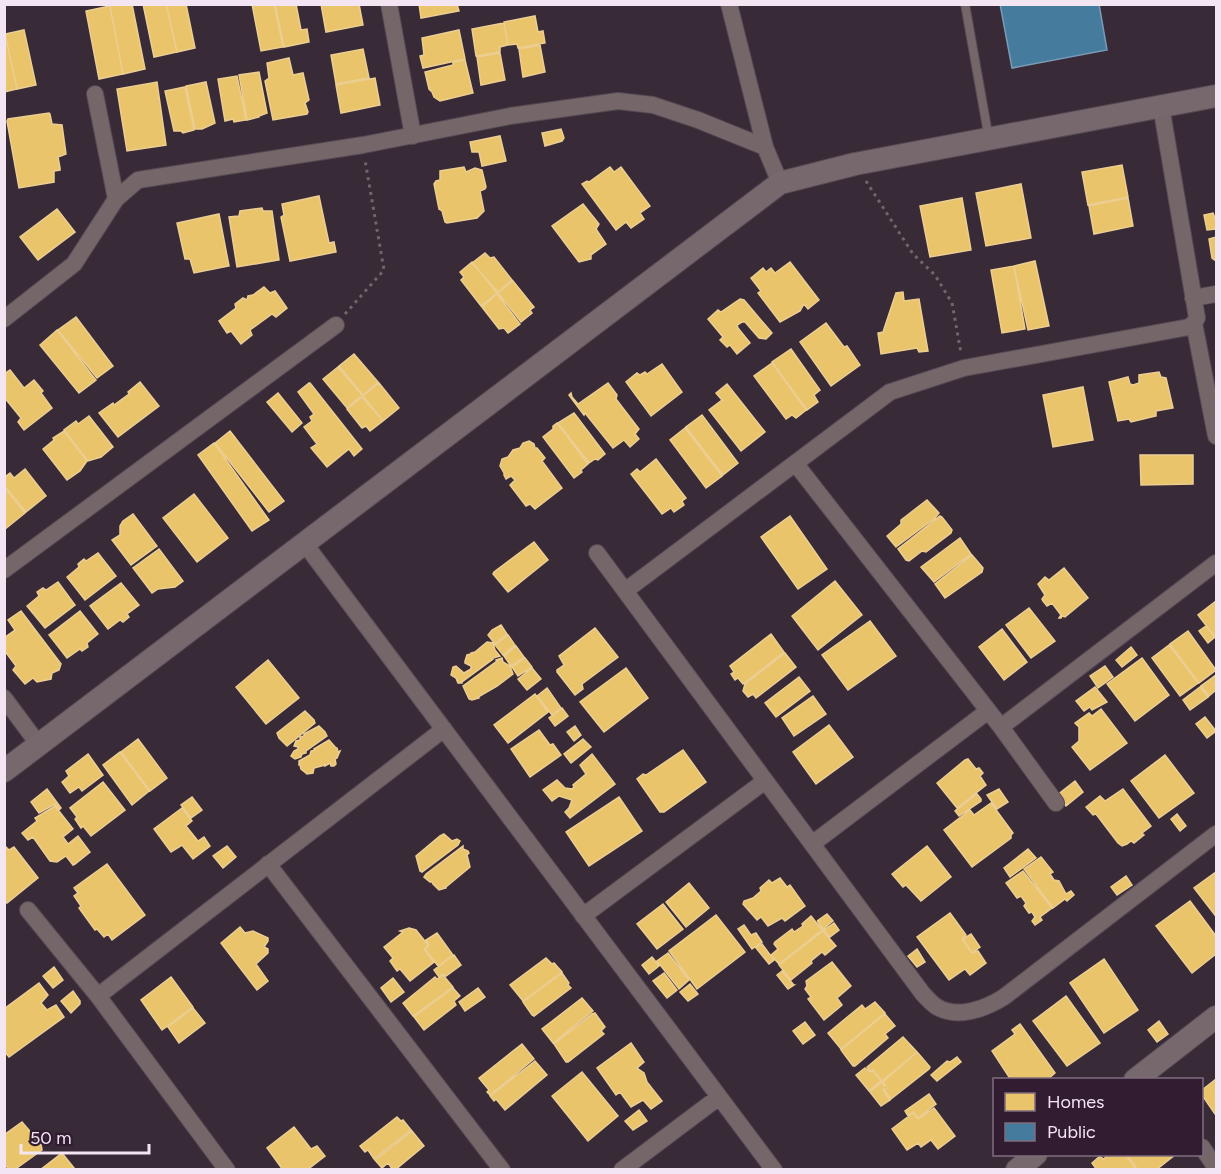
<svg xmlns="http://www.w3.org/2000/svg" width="1221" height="1174" font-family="Figtree,sans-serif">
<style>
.homes{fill:#e9c46a;stroke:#ecce93;stroke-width:1.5}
.public{fill:#457b9d;stroke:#7a9bb7;stroke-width:1.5}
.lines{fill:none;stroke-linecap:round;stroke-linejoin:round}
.lane-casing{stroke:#554a54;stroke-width:10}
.street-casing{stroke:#554a54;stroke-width:18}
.secondary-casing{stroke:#554a54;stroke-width:24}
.path{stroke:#71666b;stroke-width:3;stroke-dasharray:3 4.5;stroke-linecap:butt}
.lane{stroke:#746669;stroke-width:8}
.street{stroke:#746669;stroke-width:16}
.secondary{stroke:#77686d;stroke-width:22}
</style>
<rect width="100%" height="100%" fill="#382b37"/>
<!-- homes -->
<path class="homes" d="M117,4H132L145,69L123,74L110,6Z
M143,4H166L177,52L154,57Z
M166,4H186L195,48L177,52Z
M252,4H274L283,47L261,51Z
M275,4H296L301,30L307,29L309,42L284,47Z
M321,4H359L363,25L326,32Z
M419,4H457L459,11L421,18Z
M110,6L123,74L99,79L86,11Z
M535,16L538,32L543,31L545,43L518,48L517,44L508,45L504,22Z
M504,23L508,45L500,47V52L476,56L472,29Z
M24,30L36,85L17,89L5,34Z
M459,30L465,59L423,68L420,56L424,55L422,38Z
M5,34L17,89L4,92V34Z
M540,45L545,72L523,77L519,49Z
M363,49L369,78L336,84L331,55Z
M500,53L505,80L481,85L477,57Z
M289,58L293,75L303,73L309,100L305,103L308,112L307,114L273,120L265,81L269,78L267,63Z
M465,60L473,93L440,101L434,97L432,92L429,89L425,72L453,65V62Z
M259,72L267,113L259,116V117L247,120L239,75Z
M237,76L246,120L234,122L233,119L225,121L218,79Z
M375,78L380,105L341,113L336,85Z
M157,82L166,145L127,151L117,89Z
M206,82L215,123L202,129H195L186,86Z
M185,87L194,130L183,133L181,131H174L165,91Z
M49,113L50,114L52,124L62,125L66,154L58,157L60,168V170L54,171V182L19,188L7,121L8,119Z
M561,129L564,138L562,141L545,146L542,133Z
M500,136L506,161L482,166L479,152H472L470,142Z
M1122,165L1128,197L1088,205L1082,172Z
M464,167L466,172L475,168L482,170L486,187L485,189L480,191L484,211L477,218L447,223L445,222L442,211L439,209L434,184L436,181L440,180V171Z
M610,167L614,172L621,167L650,206L640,213L644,219L631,228L626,222L616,230L582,184L587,181L589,182Z
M1021,184L1031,238L986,246L976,193Z
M319,196L329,243L334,242L336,252L290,261L281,217L284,215L282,204Z
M962,198L971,250L930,257L920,206Z
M1128,198L1133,226L1094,234L1089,206Z
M583,204L599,224L596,229L606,244L591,255V259L579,262L552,226Z
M262,208L263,211H272L279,260L237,267L229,217L239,216L240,211Z
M57,209L75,232L38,260L20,237Z
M1213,213L1215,218L1216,217V231V229L1207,230L1204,215Z
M219,214L229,266L194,273L190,259H185L177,223Z
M1216,237V261L1212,258L1209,239Z
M485,253L490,258L494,257L512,280L498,292L472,263Z
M1035,261L1049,326L1028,330L1014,266Z
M472,262L497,293L481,306L461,280L464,277L460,272Z
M790,262L819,300L808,309L804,304L800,311L780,322L758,293L761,291L751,278L763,268L766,272L771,268L775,273Z
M1014,266L1025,329L1002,333L991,270Z
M513,281L534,307L530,310L532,313L521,322L498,293Z
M264,287L270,293L275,291L287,308L276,317L272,314L250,330L252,335L241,344L231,331L227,333L219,321L236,308L235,304L243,298L247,300L248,296L253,295Z
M903,292L904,301L919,299L928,351L919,352L917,348L881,354L878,333L883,332L896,293Z
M497,294L520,324L508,333L504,328L499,329L482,307Z
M740,299L744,300L772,333L766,339L759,338L745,322H742L737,325L738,328L750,343L737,354L730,345L727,347L720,340L723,337L708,319L718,310L721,312Z
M76,317L113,366L97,378L58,330Z
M826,323L844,347L847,346L860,365L831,386L800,342Z
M57,330L96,380L79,393L40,345Z
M791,349L820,390L814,395L818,402L807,410L772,362Z
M354,354L378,382L363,395L339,366Z
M772,363L806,410L796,418L792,415L786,419L754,376Z
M662,364L682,392L651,416L626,382L637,373L640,375L645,372L647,374Z
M338,367L362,395L347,408L323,379Z
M10,370L24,388L34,380L43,391L41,393L52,408L24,430L18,422L21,418L4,397V374Z
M1159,372L1161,377L1166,378L1173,408L1156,411V416L1131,422L1129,419L1118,421L1109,382L1128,377L1130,384L1133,385L1139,383V375Z
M140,382L159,406L118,437L99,413L113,403L114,405L129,394L128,392Z
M309,383H310L362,449L354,456L349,449L327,467L311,448L317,444L304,427L312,421L310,417L314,414L298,392Z
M379,383L399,408L383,421L363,396Z
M608,383L617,395L616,399L639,429L635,434L639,439L630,447L624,440L613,448L585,413L584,415L569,395L571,393L572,397L578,404Z
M727,384L765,432L741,451L709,410L722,400L716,393Z
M1083,387L1093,440L1053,447L1043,395Z
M278,393L302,423L292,432L267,402Z
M362,397L383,421L370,431L366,426L362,428L347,409Z
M574,413L605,454L598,460L595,459L589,463L558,423Z
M702,415L738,463L723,475L686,427Z
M89,416L113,447L101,457L88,461L64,430L76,421L78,424Z
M557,423L588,464L581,470L582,472L574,478L543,437L553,429V426Z
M685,428L722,476L706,488L670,440Z
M64,431L87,461L80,471L67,480L43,449L54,440L53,438Z
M230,431L284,501L269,512L215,443Z
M529,441L534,444L535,448H537L545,458L542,461L562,488L535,509L530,504L526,506L510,485L515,480L511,476L506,479L504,475V473L500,466L502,459L508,457L513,450L520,448L523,443Z
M214,443L269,520L252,531L198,455Z
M1140,455H1193V484L1141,485Z
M656,459L686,498L682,501L684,505L674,512L671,508L662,514L631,474L637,469L640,472Z
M25,469L46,496L26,512L4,485V474L6,476L10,473L14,478Z
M4,487L25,513L4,530Z
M194,494L228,538L197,562L163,518Z
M927,500L939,513L935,518L896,547L887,536L901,524V520Z
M133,514L157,546L131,565L112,540L120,535V526L123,521Z
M790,516L827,569L798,589L761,537Z
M940,516L942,517L952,530L951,533L926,552L922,551L909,561L906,560L898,549Z
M960,538L971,554L934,582L921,567Z
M534,542L548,560L508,592L493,574L494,572Z
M159,549L183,581L175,587L158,589L152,593L133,568Z
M98,553L116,576L85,600L67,577L79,567L78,564L84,559L86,561Z
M972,555L983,568L982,572L945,598L935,584Z
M1064,568L1088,598L1065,617L1062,616L1061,618H1059L1061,615L1052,603L1047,606L1043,601L1042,599L1045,595L1038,584L1045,577L1049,580Z
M835,581L862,615L818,650L792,616Z
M58,582L75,605L45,628L27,606L39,596L37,592L43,588L46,590Z
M121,583L139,605L127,614L129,617L123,622L120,620L108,629L90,606Z
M1216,601V636L1215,637L1198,615Z
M1029,608L1055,641L1031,658L1006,625Z
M21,611L61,664L59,670L52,673L51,679L37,682L33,678L25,684L13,670L16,666L4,650V638L15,630L8,620Z
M80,611L98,634L87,643L88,647L82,651L80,649L67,658L49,635Z
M870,621L896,656L848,690L822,655Z
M501,625L507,634L495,644L488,635L492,630Z
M1206,626L1215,637L1208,643L1199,631Z
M595,628L618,657L582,684L583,689L575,695L557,672V670L564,665L559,656Z
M1002,629L1027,662L1004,680L979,647Z
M1188,631L1216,670L1199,683L1170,644Z
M771,634L784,652L743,684L738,678L735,680L731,674L734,672L730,666Z
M508,635L515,645L503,655L495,645Z
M487,642L493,643L495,650L500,656L493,658V659L462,682V683H458L456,678L451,675L453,667L456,666L464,673L471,669V666L465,663V661L467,655L471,654V653L475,652Z
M1169,645L1198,683L1180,696L1152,658Z
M516,646L524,657L511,666L504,656Z
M1131,647L1137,655L1122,667L1116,660Z
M785,653L796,667L756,698L753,694L748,697L743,691L745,684Z
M502,658L503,662L510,666L513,674L497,686L478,697L479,698L472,700L469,699L463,686L497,661L496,660Z
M525,658L532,667L518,676L512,667Z
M1142,658L1169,695L1135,721L1107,684Z
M268,660L299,698L266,724L236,687Z
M1105,666L1113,677L1098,688L1090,676Z
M532,668L541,679L527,690L518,679Z
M626,668L648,698L604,732L580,702Z
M1216,675V690L1209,696L1201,686Z
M799,677L810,691L776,717L765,703Z
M1095,687L1107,702L1092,710L1090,707L1084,711L1076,701Z
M1200,687L1208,697L1190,710L1183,700Z
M547,688L561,708L552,715L537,696Z
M535,694L548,712L508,743L494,725Z
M813,696L826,714L794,736L782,718Z
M562,708L568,716L555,726L549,718Z
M1101,709L1127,743L1090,770L1072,747L1079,741V727L1075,723L1089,713L1092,716Z
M305,711L314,720L315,723L287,746L279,738L277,733Z
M1205,717L1216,731L1207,738L1196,724Z
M829,725L853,757L816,784L793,752Z
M319,726L325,732L327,736L306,751V753L302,754L301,757L295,759L291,756L294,751L298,749V747L294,746L296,741L300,740V737L304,736V734Z
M575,726L581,735L574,741L567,732Z
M539,730L550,745L553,744L561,755L530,777L511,749Z
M138,739L167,778L150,791L121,752Z
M583,739L591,747L571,763L564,754Z
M329,740L336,748H337L338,752L340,751L337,758L335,759L336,764L334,766H331L330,763L325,766V765L314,768L313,773L307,774L301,769L300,765H299V761L310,755L311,751L315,750L314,749Z
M683,750L706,782L664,812H660L637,779L643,774L646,775Z
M120,752L149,791L132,805L103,765Z
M88,754L103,775L82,791L79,787L70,793L62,782L69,776L66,771Z
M592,754L615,784L570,818L565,812L569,808L572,800L559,796L552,801L543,790L557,780L565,788L572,789L574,787L573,785L586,774L580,765Z
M1165,755L1194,793L1159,818L1131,781Z
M968,759L976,769L979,768L983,773L980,776L986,785L957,808L937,783L965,760Z
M1075,781L1083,792L1066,806L1057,795Z
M103,782L125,810L91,836L83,826L81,828L75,819L77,817L70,808Z
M47,789L61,808L59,810L55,804L39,813L31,802Z
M999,789L1008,802L997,809L987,795Z
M1123,789L1151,826L1142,833L1144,835L1134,843L1131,841L1127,844L1122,846L1118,843L1096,814L1093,815L1086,807L1100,796L1105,801Z
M977,794L981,799V801L959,816L955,811Z
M192,797L202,810L191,818L181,805Z
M619,797L642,831L589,866L566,832Z
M991,803L1013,833L1011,835V838L972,867L944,830L970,810L974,815Z
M55,806L73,829L63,837L68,844L78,836L90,852L75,864L73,865L66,856L57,862L50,861L33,837L28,840L22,833L37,821L35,818Z
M182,808L192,821L186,826L198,841L204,837L210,846L193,859L182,845L171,852L154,829Z
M1177,814L1186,826L1180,831L1171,819Z
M444,834L452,841L457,839L460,841L458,845L422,872L420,871L416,856L440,836Z
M4,845L9,850L14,847L38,878L7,903L4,901Z
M227,846L236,857L223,868L213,856Z
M463,846V849L468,851L469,853L467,855L470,867L446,887V888L439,890L433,884L432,882H430L424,877L426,874Z
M927,846L951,877L921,901L906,885L903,887L892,874Z
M1028,849L1036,858L1010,877L1004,868Z
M1041,857L1053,872L1050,874L1054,880L1059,881L1066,894L1071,891L1074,895L1067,901L1065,899L1053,908L1024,869Z
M107,864L145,915L112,940L108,934L104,937L97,929L95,930L79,908L81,906L74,896L78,893L74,888Z
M1023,871L1052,908L1040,917L1042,920L1035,925L1032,921L1035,917L1032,912L1029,913L1024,906L1026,903L1021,896L1017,898L1006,883Z
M1216,872V914L1215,915L1194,888Z
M1126,876L1132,885L1117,895L1111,887Z
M780,878L787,887L790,885L805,906L785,921L782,918L768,926L761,917L757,920L743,904L744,901L753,898L761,891L760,888L769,880L772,883Z
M689,883L709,908L686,927L666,902Z
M1190,901L1216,936V954L1192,973L1156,926Z
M663,904L683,929L657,949L637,924Z
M950,913L966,935L962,939L972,953L978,951L986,963L970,975L965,969L949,980L917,937Z
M827,914L833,921L823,929L818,922L820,920L817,921Z
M716,915L745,952L697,989L669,951Z
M811,916L822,930L779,964L771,955L778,949L774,944L775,942L792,929L794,932L803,926L802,924Z
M834,923L839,930L830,937L824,930Z
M744,925L751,935L756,933L762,942L752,949L738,929Z
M240,927L245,933L253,931L268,938V941L264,947L268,949V953L256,964L268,981L257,990L221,943Z
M409,928L416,930L428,945L424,949L434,962L410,981L400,969L397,971L390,961L393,958L384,947L403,932L400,931Z
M823,931L836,946L825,955L822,952L811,961L812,963L791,980L779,965Z
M437,933L453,955L438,966L425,949L429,945L426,940Z
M971,934L980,947L972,953L963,939Z
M762,944L774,960L769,964L756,948Z
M917,949L925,962L917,967L908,956Z
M668,953L689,980L679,989L657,961Z
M454,955L461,965L446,976L443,974L439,977L434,970Z
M652,957L659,966L649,974L642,965Z
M546,958L552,964L554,963L562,972L523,1001L510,985Z
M1104,959L1138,1010L1104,1033L1070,983Z
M832,962L851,986L837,998L842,1005L841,1006L824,1020L808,999L811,997L805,989L807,986L806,981Z
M54,967L63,980L53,988L43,976Z
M782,971L793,984L792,985H794L788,989L777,975Z
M562,973L569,983L568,985L571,988L534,1016L532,1015L523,1002Z
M664,973L677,990L667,998L653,981Z
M443,975L453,987L413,1016L403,1003L435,977L437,979Z
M171,977L193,1007L162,1030L141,1000Z
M393,978L404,992L391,1002L381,988Z
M39,983L48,995L41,1003L47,1010L56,1005L64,1017L9,1057L4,1051V1009Z
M690,984L698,994L688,1001L680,992Z
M453,988L460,996L454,1001L456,1005L424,1030L414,1017Z
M478,988L485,997L465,1011L459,1002Z
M73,991L80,1001V1004L71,1013L61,1001Z
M1066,996L1100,1043L1067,1066L1033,1021Z
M582,998L593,1011L553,1043L542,1029Z
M875,1002L885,1013L841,1049L828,1033L862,1005L865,1009Z
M193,1008L205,1023L179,1043L168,1027Z
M595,1013L605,1027L601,1031L604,1034L568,1062H566L554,1044L592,1014Z
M885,1014L895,1026L885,1034L888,1038L855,1066H853L841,1050Z
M1159,1021L1168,1034L1157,1042L1148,1030Z
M805,1022L815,1035L803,1044L793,1031Z
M1020,1024L1055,1073L1047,1080H1011L992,1051L1015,1034L1012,1030Z
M903,1037L917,1052L882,1081L873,1070L870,1071L867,1067Z
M631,1043L644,1062L637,1068L644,1073L647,1082L662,1101L651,1109L643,1100L631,1107L620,1092L616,1095L597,1068Z
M522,1044L534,1059L490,1095L487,1092L489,1090L479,1078Z
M916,1053H918L930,1067L929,1069L891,1099L884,1090L887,1088L883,1082Z
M957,1057L961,1062L937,1081L931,1075L947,1061L950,1062Z
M535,1061L547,1075L505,1110L496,1099L494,1101L490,1096Z
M865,1068L870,1072L873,1071L881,1081L869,1091L856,1075Z
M582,1072L618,1116L588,1141L552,1096Z
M1216,1079V1114H1215L1202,1095V1090Z
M882,1082L885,1087L883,1090L890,1100L881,1106L870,1092Z
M929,1094L936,1104L918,1118L913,1112L908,1116L905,1111Z
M934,1108L955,1136L938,1149L931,1140L921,1147L918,1143L907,1150L892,1129L913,1113L918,1119Z
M639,1110L647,1121L633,1130L625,1121Z
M397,1117L401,1121L403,1120L411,1130L374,1159L368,1150L365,1152L360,1146Z
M22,1122L41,1144L42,1150L14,1170H10L4,1164V1135Z
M294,1127L311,1149L317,1146L325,1156L307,1170H283L267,1148Z
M412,1131L424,1146L395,1170H393L388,1163L382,1168L375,1160Z
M62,1153L74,1168L72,1170H40Z
M1104,1154H1125L1137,1170H1097L1092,1163L1100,1156L1103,1159L1106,1157Z
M1126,1154H1175V1155L1156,1170H1138Z"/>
<!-- public -->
<path class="public" d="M1000,4H1099L1107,50L1012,68Z"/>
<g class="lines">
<defs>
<path id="lane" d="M965,4L989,139"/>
<path id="street" d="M389,4L413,136
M729,4L765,147L780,183
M116,199L138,180L363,145L510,116L618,101L653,105L698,120L765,147
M1193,298L1216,294
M4,319L74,264L116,199L95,94
M1194,323L1216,436
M795,463L1001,727L1056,803
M305,544L774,1170
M597,553L923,994C927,998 932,1004 937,1007C958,1019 985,1009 1004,997L1216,834
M4,570L336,325
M625,591L890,392L964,368L1189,327L1194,323L1197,318L1161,106
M4,698L39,745
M1001,727L1216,563
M812,844L988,711
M268,864L502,1170
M28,910L98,996L227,1170
M583,916L765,781
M98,996L444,729
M1202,1147L1216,1168
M622,1170L719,1097"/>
<path id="secondary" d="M4,771L780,183L855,164L1216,96
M1135,1080L1216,1017
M1017,1170L1036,1154"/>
</defs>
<!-- lane casing -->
<use href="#lane" class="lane-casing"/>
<!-- street casing -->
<use href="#street" class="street-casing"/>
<!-- secondary casing -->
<use href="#secondary" class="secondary-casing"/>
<!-- path -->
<path class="path" d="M866,181L913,254L935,275L952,303L961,353
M345,314L384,270L365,160"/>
<!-- lane -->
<use href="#lane" class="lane"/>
<!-- street -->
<use href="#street" class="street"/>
<!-- secondary -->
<use href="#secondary" class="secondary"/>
</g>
<!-- border -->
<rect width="1221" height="1174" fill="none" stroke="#f4e5f3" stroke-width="12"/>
<!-- legend -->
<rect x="993" y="1078" width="210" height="78" fill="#321c31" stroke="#806c7f" stroke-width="1.5"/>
<rect x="1005" y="1093" width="30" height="18" fill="#e9c46a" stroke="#806c7f" stroke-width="1.5"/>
<text x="1047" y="1108" font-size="18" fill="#f4e5f3">Homes</text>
<rect x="1005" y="1123" width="30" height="18" fill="#457b9d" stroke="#806c7f" stroke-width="1.5"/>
<text x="1047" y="1138" font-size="18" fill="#f4e5f3">Public</text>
<!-- scale -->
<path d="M21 1144v9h128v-9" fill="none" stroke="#f4e5f3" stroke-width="3"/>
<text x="30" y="1144" font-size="18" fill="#f4e5f3" stroke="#321c31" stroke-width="4.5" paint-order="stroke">50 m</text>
</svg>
